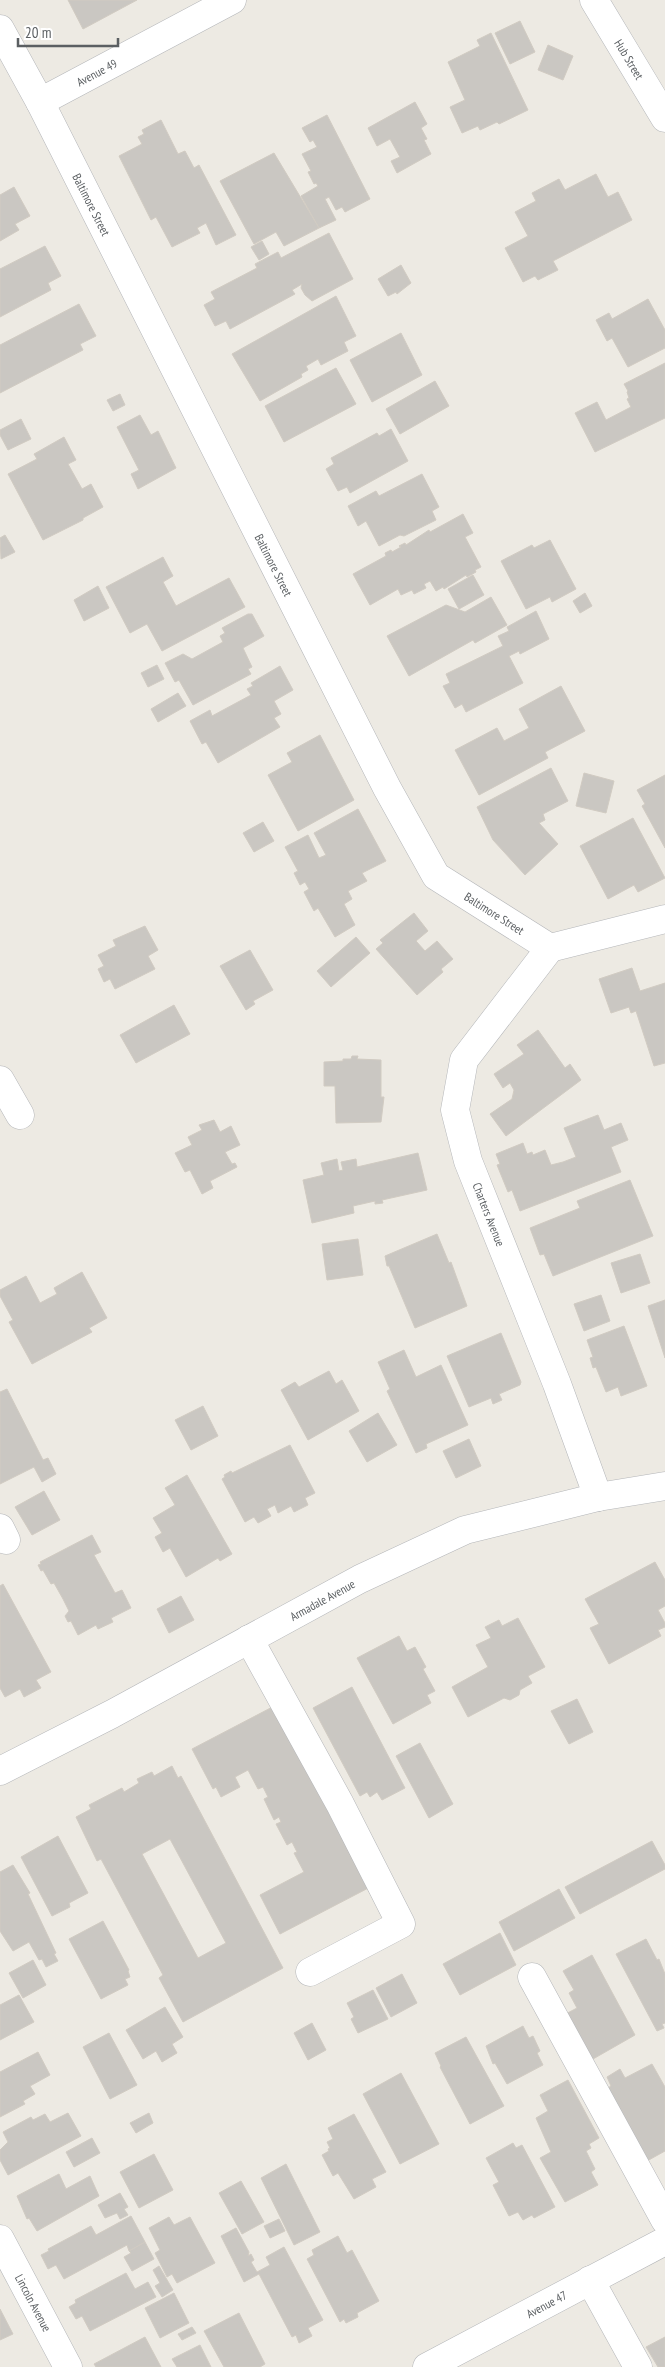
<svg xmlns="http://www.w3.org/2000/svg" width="665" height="2367" font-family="'PT Sans Narrow',sans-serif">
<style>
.building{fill:#cac7c2;stroke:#d1cbc2;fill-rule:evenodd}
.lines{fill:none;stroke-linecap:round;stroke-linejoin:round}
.minor-casing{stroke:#b4b6b9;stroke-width:29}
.minor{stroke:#fff;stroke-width:28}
.labels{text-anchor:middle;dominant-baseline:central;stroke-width:4.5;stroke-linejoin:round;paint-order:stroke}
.street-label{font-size:12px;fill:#5b5f62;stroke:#fff}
</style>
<rect width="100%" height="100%" fill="#edeae3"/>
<!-- building -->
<path class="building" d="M68,0H137L83,29Z
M520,21L535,52L510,64L495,33Z
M491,33L528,110L499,124L497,122L480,130L478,126L462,133L450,107L465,100L448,62L480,46L477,40Z
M548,45L573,56L563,80L538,70Z
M415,102L427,124L421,128L427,139L424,140L431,154L397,173L391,161L400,157L390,139L377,146L368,128Z
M327,115L370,199L345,212L342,207L336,210L329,197L325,199L336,220L319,228L301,196L318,186L316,183L314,184L308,172L311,171L302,154L317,147L313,140L310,142L302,128Z
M161,120L178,154L185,151L194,168L199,165L236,235L216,245L206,223L197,228L200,233L172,247L156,217L151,220L119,156L142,144L138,137L144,134L142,130Z
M274,153L319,228L284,246L276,232L254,244L220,181Z
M596,174L608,197L618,192L632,220L553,261L558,270L538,280L535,276L523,282L505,248L528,236L515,212L536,201L532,193L559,179L565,190Z
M14,187L30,216L15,224L19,230L0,241V195Z
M329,233L353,279L312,301L305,295L301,288L302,284L292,290L295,294L230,329L226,321L215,326L204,305L215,299L211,292L257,268L255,264L278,252L281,258Z
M262,241L269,254L259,260L251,247Z
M45,246L61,276L48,283L51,290L0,317V269Z
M401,265L411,283L397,294L396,292L388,296L378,279Z
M336,296L356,336L344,342L348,351L321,365L318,359L306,366L308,370L301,374L302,377L260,401L232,354Z
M648,299L665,330V348L628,367L612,338L607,341L596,320L609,313L612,319Z
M79,304L96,336L80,344L83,350L0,393V345Z
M401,333L422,375L372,402L350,360Z
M665,363V418L595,452L575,413L597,402L606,420L631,407L627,399L629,398L627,392L628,391L624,384Z
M336,368L356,404L284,442L265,406Z
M435,381L449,406L400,434L386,409Z
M120,394L125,405L113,411L107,400Z
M140,415L151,435L158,431L176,468L138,489L131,474L139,470L117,427Z
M21,419L31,439L8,450L0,435V430Z
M391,429L408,461L350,493L347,487L338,491L326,469L334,464L331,458L377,433L379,436Z
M64,437L76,460L68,464L82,489L91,484L103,507L83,518V520L43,540L8,474L37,459L34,454Z
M422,474L439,507L432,511L436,520L404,536L400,535L379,546L366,521L358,526L348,506L376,491L379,496Z
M463,514L473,533L465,537L481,567L475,570L476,572L467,577L466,575L444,589L443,587L436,591L430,581L424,584L426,588L414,594L412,590L401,595L398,589L370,605L353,574L386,556L385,553L391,550L392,552L401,547L399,546L405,543L406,545L429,530L430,532Z
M5,535L15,552L1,559L0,538Z
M550,540L576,589L552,602L550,597L526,609L501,561L532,545L534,548Z
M163,557L173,576L163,582L176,606L229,578L245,607L162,651L147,624L130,633L106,587Z
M473,575L484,595L459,609L448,589Z
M98,586L109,608L84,621L74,600Z
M585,593L592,606L580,613L573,601Z
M491,597L507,625L475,643L473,640L409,676L387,636L446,605L465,612Z
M536,611L549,639L520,654L519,651L509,656L523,683L466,712L462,704L455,708L443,686L450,683L446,674L503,646L498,636L509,631L507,627Z
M248,614H252L264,636L243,648L252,667L248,669L251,674L193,705L179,680L175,682L165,663L183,654L192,659L223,642L220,636L225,633L222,628Z
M157,665L164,679L148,687L141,673Z
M280,666L293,690L274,701L281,714L274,718L280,727L218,763L206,742L202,744L190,721L210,710L212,716L251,695L247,689L253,686L251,683Z
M561,686L585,731L545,752L548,758L479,795L455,750L497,728L504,741L529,728L519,709Z
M178,693L186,706L158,722L151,709Z
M320,735L354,800L298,831L268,775L292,762L287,753Z
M551,768L568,801L543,814L545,820L539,823L558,844L525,875L493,840L477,807Z
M584,773L614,781L606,813L576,806Z
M665,775V848L642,806L645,804L637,790Z
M358,809L386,861L362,873L367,881L348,891L352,899L344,904L355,925L335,937L318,908L314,911L304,892L309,889L305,882L300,885L294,873L298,871L285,847L308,835L319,858L326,855L314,833Z
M633,818L665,878L638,892L634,885L608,899L580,846Z
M263,822L274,841L254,852L243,833Z
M414,913L428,931L416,941L425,951L437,941L453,959L441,969L443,972L417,995L376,949L383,943L380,940Z
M145,926L158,950L148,956L155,969L115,989L110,979L104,982L98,969L104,966L98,955L116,946L113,940Z
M356,937L370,953L331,987L317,971Z
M250,950L273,990L253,1001L255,1004L246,1010L220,966Z
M632,968L640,991L665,983V1063L654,1066L636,1011L631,1013L629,1007L611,1013L599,979Z
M174,1005L190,1034L136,1063L120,1035Z
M538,1030L565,1068L570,1064L581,1080L506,1136L490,1114L512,1099L514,1090L510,1083L503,1088L494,1074L524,1054L517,1045Z
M352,1056H358L357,1059L381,1060V1097H384L381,1122L336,1123L335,1086H324V1062L343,1061V1059H351Z
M598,1115L604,1130L621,1123L628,1140L611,1147L621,1172L520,1211L512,1190L508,1192L497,1165L500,1164L496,1154L523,1143L527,1154L532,1152L533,1155L545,1150L551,1165L563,1162L576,1157L564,1128Z
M214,1120L220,1132L231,1126L240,1145L225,1152L232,1164L235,1163L237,1167L210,1181L213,1188L202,1194L190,1170L185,1172L175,1153L192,1145L188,1137L202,1130L199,1125Z
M418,1153L427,1190L382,1200L383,1203L375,1204V1201L353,1206L354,1213L312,1223L303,1180L324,1175L321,1163L337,1159L339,1171L343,1170L341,1162L356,1159L357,1167Z
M630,1180L653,1236L553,1276L544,1254L540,1255L530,1228L580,1208L577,1201Z
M437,1234L449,1263L451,1262L467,1306L415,1328L389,1266H387L385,1256Z
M358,1239L363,1275L327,1280L322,1244Z
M640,1254L650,1283L621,1293L611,1263Z
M82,1272L107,1318L89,1328L92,1332L32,1364L9,1322L13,1320L0,1296V1290L26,1276L40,1303L57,1294L54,1288Z
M601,1295L610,1321L584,1331L574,1304Z
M665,1300V1358L648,1306Z
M624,1326L647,1386L621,1396L618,1387L606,1392L596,1367L593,1368L590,1358L593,1357L587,1340Z
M501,1333L521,1382L520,1385L499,1394L502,1400L493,1404L491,1398L469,1407L447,1356Z
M404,1350L416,1377L441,1365L468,1425L426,1444L427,1448L416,1453L387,1391L390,1389L378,1362Z
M329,1371L336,1384L342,1380L359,1411L308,1440L281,1390L295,1382L299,1387Z
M7,1389L43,1460L48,1458L56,1474L42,1482L34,1467L0,1484V1392Z
M203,1406L218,1436L191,1450L175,1420Z
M378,1413L397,1445L367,1462L349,1431Z
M469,1439L481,1466L456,1478L443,1451Z
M290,1445L315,1493L305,1498L308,1505L294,1512L291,1506L278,1513L275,1505L267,1509L271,1516L258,1523L254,1517L245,1522L222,1479L225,1477L224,1475L231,1471L232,1473Z
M187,1475L232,1554L220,1561L218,1558L186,1577L170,1548L163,1552L155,1537L162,1533L153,1518L175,1505L165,1488Z
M44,1491L60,1520L32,1535L15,1507Z
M92,1535L101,1552L94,1555L115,1593L122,1590L131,1608L111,1618L113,1622L98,1629L96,1625L78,1635L71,1621L68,1622L65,1616L69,1611L63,1599L54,1583L51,1584L43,1570L41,1571L38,1565L41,1564L40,1562Z
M655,1562L665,1580V1606L658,1610L665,1623V1627L658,1630L661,1636L609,1664L590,1628L599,1624L585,1599Z
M3,1584L51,1672L36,1680L41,1688L24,1697L20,1689L5,1697L0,1688V1586Z
M181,1596L194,1620L169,1633L157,1609Z
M518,1618L545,1667L528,1676L532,1683L520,1690L519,1695L510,1700L504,1698L468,1717L452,1687L488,1667L476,1645L491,1638L485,1627L499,1620L502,1626Z
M399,1636L407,1651L415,1647L426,1667L423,1669L435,1691L427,1695L431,1703L393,1724L357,1658Z
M352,1687L405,1788L382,1800L377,1792L370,1797L367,1792L360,1796L313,1708Z
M577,1699L593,1732L569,1744L551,1711Z
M282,1702L376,1884L280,1934L260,1895L304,1872L294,1853L297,1852L292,1842L287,1845L276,1824L281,1822L279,1817L274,1820L264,1799L268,1797L263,1787L258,1789L248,1770L235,1777L240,1787L221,1797L216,1787L213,1789L192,1749Z
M420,1743L453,1804L429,1818L396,1756Z
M172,1766L178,1778L181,1776L283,1968L183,2022L159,1978L163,1975L101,1859L97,1861L76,1817L91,1809L89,1805L122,1788L124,1792L139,1783L137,1779L152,1772L154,1776ZM170,1839L226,1943L198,1958L142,1854Z
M58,1836L88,1893L69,1903L70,1907L52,1916L21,1857Z
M652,1841L665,1865V1869L580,1914L565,1887Z
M13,1865L30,1893L28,1894L56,1953L54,1954L58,1961L46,1967L42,1959L39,1960L29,1942L13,1951L0,1931V1872Z
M559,1889L575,1918L514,1951L499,1922Z
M103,1921L129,1970L128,1971L130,1977L125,1979L128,1985L101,1999L69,1939Z
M500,1933L516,1965L460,1995L443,1964Z
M646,1939L657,1960L659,1959L665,1974V2023L662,2024L664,2028L657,2031L616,1954Z
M592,1955L635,2035L586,2063L560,2017L577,2008L569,1993L574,1990L563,1971Z
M33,1960L46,1985L23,1998L9,1973Z
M402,1974L417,2003L391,2017L376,1988Z
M373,1990L388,2019L358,2033L351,2019L354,2017L347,2003Z
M19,1995L34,2022L0,2040V2005Z
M165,2007L183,2037L172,2044L177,2053L162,2062L156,2051L143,2059L126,2030Z
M312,2023L326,2050L308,2060L294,2033Z
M523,2026L529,2038L533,2036L540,2051L537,2053L543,2065L507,2084L495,2063L493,2064L486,2046Z
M109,2033L137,2085L110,2099L83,2047Z
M466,2037L504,2106L470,2124L440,2067L441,2066L435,2053Z
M38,2052L50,2075L30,2086L35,2094L23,2101L25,2104L0,2117V2072Z
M652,2064L665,2087V2151L647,2161L608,2088L611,2086L607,2077L620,2069L625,2078Z
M401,2073L439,2144L400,2164L363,2094Z
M568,2080L599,2138L589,2144L591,2148L586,2151L595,2169L591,2172L598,2185L565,2202L540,2158L551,2152L536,2118L548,2111L540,2095Z
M68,2113L81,2136L8,2175L0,2160V2150L8,2142L3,2132L31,2117L33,2120L45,2114L50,2122Z
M149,2113L153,2123L136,2133L130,2123Z
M354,2114L386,2172L372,2179L376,2187L354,2199L338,2173L333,2176L322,2155L329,2151L328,2149L330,2148L327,2142L333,2139L328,2128Z
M92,2138L100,2153L74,2167L66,2152Z
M513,2143L516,2148L522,2145L555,2207L534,2218L532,2215L523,2220L518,2212L509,2216L493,2185L499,2182L486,2158Z
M154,2154L173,2190L139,2208L120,2172Z
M286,2164L320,2232L294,2245L261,2178Z
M59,2174L66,2189L90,2176L99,2196L37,2231L29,2218L27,2219L17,2196Z
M241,2181L264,2222L242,2234L219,2193Z
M120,2193L128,2207L124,2209L128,2215L120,2219L117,2213L105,2218L98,2205Z
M131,2216L145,2242L129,2251L127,2245L64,2279L56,2265L48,2269L41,2255L49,2251L48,2249L91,2226L96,2235Z
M169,2217L174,2225L190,2217L215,2263L177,2283L172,2274L167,2277L155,2253L160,2250L149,2228Z
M279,2219L285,2231L270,2238L264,2226Z
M236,2228L249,2252L248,2256L251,2254L254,2260L251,2262L257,2272L270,2265L266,2257L284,2247L323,2320L308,2328L312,2336L299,2343L296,2335L292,2337L259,2274L244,2282L221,2236Z
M338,2236L347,2253L352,2250L379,2301L357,2313L358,2317L346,2323L344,2319L340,2322L307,2259L314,2255L312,2250Z
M145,2242L154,2259L132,2271L124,2257L131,2253L129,2251Z
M159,2266L173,2290L162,2297L155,2286L160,2283L153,2270Z
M126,2273L135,2289L148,2282L156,2297L90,2331L82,2316L76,2319L69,2307L76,2303L75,2300Z
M174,2293L189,2323L160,2338L145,2308Z
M0,2309L13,2334L0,2340Z
M239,2313L265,2364L260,2367H224L204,2331Z
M192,2327L196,2333L182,2340L178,2334Z
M145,2337L161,2367H96L94,2364Z
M665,2337V2367H658L646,2347Z
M200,2345L211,2367H177L172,2359Z"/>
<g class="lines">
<defs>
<g id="minor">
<path id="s1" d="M594,0L665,118"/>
<path id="s2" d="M0,29L40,102L387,788L436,876L550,948L665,919"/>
<path id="s3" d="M40,102L232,0"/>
<path id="s4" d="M550,948L464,1060L455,1110L468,1161L557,1384L598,1497"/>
<path d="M0,1080L20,1115"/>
<path d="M0,1528L6,1540"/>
<path d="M249,1639L340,1804L401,1924L310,1972"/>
<path id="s5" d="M0,1771L112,1714L360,1579L465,1530L598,1497L665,1486"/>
<path d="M532,1977L665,2220"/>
<path id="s6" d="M0,2239L68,2367"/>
<path d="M590,2280L638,2367"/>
<path id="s7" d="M427,2367L665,2241"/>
</g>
</defs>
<!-- minor casing -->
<use href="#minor" class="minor-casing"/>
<!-- minor -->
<use href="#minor" class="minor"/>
</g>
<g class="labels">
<!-- street labels -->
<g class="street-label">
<text stroke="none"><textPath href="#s1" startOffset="69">Hub Street</textPath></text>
<text stroke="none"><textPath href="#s3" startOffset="64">Avenue 49</textPath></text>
<text stroke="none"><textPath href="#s2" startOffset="198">Baltimore Street</textPath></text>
<text stroke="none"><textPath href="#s2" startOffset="602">Baltimore Street</textPath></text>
<text stroke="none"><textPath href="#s2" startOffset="1022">Baltimore Street</textPath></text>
<text stroke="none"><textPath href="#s4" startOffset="302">Charters Avenue</textPath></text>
<text stroke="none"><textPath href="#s5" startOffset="365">Armadale Avenue</textPath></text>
<text stroke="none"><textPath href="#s6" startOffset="72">Lincoln Avenue</textPath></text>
<text stroke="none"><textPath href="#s7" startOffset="135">Avenue 47</textPath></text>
</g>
</g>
<!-- scale -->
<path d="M18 38v8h100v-8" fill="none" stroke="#5b5f62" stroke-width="2.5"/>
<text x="25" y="38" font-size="15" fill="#5b5f62" stroke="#ffffff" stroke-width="4" paint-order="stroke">20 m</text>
</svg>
